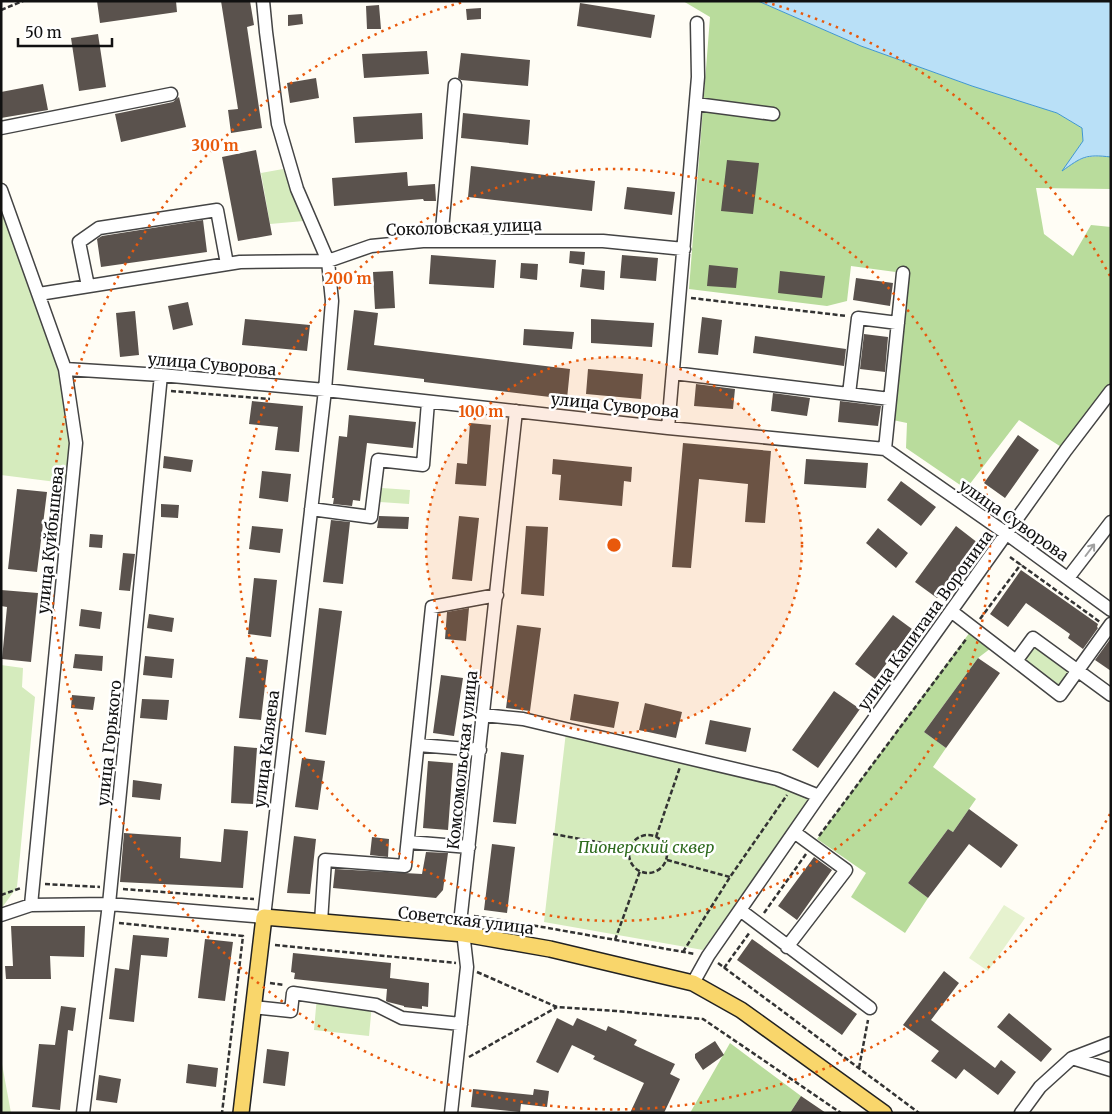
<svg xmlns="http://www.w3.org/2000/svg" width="1112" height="1114" font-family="Merriweather,serif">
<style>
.green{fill:#d5ebbd}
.forest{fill:#b9dc9c}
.pitch{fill:#e6f2cf}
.water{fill:#b9e0f7;stroke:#3f96cf}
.building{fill:#5a524d}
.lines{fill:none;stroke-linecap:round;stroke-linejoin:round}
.minor-casing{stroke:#444;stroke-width:15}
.major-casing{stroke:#222;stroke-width:18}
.path{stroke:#333;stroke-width:2.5;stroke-dasharray:5 2.5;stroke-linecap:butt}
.minor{stroke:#fff;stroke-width:12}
.major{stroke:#f9d66b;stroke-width:15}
.oneway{stroke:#a0a0a0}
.ring{fill:none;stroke:#e8590c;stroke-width:2.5;stroke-dasharray:2.5 5}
.labels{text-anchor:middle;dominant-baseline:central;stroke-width:5;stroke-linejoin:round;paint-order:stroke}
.street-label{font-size:16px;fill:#111;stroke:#fff}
.park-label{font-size:16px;font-style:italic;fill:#2f6b1f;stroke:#fff}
.centre{fill:#e8590c;stroke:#fff;stroke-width:2.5}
.ring-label{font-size:15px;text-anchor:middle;font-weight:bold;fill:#e8590c;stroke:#fff;stroke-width:5;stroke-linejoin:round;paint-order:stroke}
</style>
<rect width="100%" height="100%" fill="#fffdf5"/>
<!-- green -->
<path class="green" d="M283,169L304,221L270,224L261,173Z
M1,190L65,369L76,443L72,484L1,475Z
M382,488L410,490L409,504L380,502Z
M1033,638L1078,671L1060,695L1016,661Z
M1,665L23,668L22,687L35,697L17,887L1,909Z
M566,732L775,783L809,799L703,950L544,922Z
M317,996L372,1004L369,1036L314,1030Z
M1,1062L2,1064L11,1113H1Z"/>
<!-- forest -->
<path class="forest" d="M683,1H758L861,46L972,86L1057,113L1082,128L1083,141L1063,170C1082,157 1087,155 1111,157V189L1036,188L1044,234L1073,256L1091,225L1111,227V391L1066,450L1019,420L966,489L906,448L907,423L888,419L903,273L851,266L847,301L827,306L689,289L710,17Z
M973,628L995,645L978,658L924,732L946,748L933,767L976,799L953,832L948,829L908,883L928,898L905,933L851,897L866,873L817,839Z
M730,1043L801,1096L790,1113H690Z"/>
<!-- pitch -->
<path class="pitch" d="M1004,905L1025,918L988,971L969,958Z"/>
<!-- water -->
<path class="water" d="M758,1H1111V157C1085,154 1082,157 1062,171L1083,141L1082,128L1057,113L972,86L861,46Z"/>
<!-- building -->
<path class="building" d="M97,1H176L177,12L100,23Z
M221,1H250L254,25L247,27L262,128L231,133L228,110L238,109Z
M580,3L655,15L651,38L577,26Z
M379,5L381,29H367L366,6Z
M481,8V19L467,20L466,9Z
M302,14L303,24L288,26V15Z
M98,34L106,87L79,91L71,38Z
M427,51L429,74L364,78L362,54Z
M461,53L530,60L528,86L461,80L458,78Z
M316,78L319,98L290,103L287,83Z
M43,84L48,110L1,118V92Z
M179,97L186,127L121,142L115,114L173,102Z
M422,113L423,139L355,143L353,117Z
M463,113L530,120L528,145L461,138Z
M256,150L272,235L238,241L222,157Z
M727,160L759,163L753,214L721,211Z
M471,166L595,181L592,211L468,197Z
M407,172L408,186L435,184L436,201H424L423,199L334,206L332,178Z
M627,187L675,192L672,215L624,209Z
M203,220L207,252L101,267L97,239L102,236Z
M570,251L585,252L584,265L569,263Z
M431,255L496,260L494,288L429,284Z
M622,255L658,258L656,281L620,278Z
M521,263L538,264L537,280L520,278Z
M709,265L738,268L736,288L707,286Z
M582,269L605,271L604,290L580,287Z
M393,271L395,308L375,309L373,272Z
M780,271L825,276L822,298L778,293Z
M856,278L893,283L890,306L853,300Z
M188,302L193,325L173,330L168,306Z
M354,310L378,313L374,345L570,369L567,399L424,382V379L347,370Z
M135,311L139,355L120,357L116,313Z
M702,317L722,320L718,355L698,353Z
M245,319L310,325L307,351L242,345Z
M591,319L654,323L652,347L591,343Z
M524,329L574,332L572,349L523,345Z
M864,334L888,337L885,372L860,369Z
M755,336L846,349L844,366L753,353Z
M588,369L643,374L641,399L586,394Z
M696,384L735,389L733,409L694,406Z
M773,393L810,398L807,416L771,411Z
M252,401L303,406L299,452L275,450L278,427L249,424Z
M840,401L881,406L878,426L838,422Z
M349,415L416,422L413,448L367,443L360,501L353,500L352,506L333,504L334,498H332L339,436L347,437Z
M470,423L491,425L486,486L455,484L457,463L467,464Z
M1018,435L1039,450L1005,498L984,483Z
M683,443L771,451L765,523L745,522L748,484L699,479L691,568L672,567Z
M164,456L193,460L191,472L163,468Z
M553,459L632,467L631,482L624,481L622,506L559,500L561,475L552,474Z
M806,459L868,463L866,488L804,484Z
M262,471L291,474L288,502L259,498Z
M901,481L936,507L921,526L887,500Z
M17,489L47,492L37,572L8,569Z
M161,504L179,505L178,518L161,517Z
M379,516L409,517L408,529L377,528Z
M459,516L479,518L472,581L452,579Z
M331,520L350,522L343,584L323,582Z
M252,526L283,529L280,553L249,549Z
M526,526L548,527L544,596L521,594Z
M956,526L978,543L937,598L915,582Z
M878,528L908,553L896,568L866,543Z
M90,534L103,535L102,548L89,547Z
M123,553L135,554L130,591L119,590Z
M1021,570L1098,624L1097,627L1098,628L1083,649L1068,638L1070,634L1026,603L1008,627L990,614Z
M254,578L277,580L271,637L248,634Z
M1,590L38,593L31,662L2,659L7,607L1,606Z
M319,608L342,611L326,735L305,732Z
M469,608L466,641L445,639L447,612Z
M81,609L102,612L100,629L79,626Z
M149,614L174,618L172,632L147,628Z
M893,615L912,629L875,679L855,664Z
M517,625L541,628L530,711L506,708Z
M1111,638V671L1095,660Z
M75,654L103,656L102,671L73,668Z
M145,656L174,659L172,678L143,675Z
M246,657L268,660L261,720L239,718Z
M978,658L1000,673L946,748L924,732Z
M441,675L463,678L454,736L433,733Z
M834,691L860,709L818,768L792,750Z
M574,694L619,702L614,728L570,720Z
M72,695L95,697L93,710L71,708Z
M142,699L169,700L167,720L140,718Z
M645,703L682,712L676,738L639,730Z
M710,720L751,728L746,752L705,744Z
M234,746L257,748L253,804L231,803Z
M501,752L524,755L516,824L493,822Z
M302,758L325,761L318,810L295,807Z
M428,761L453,763L448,830L423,828Z
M133,780L162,784L160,800L132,797Z
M969,809L1018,845L1001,868L969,844L928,898L908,883L948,829L953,832Z
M224,829L248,831L243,888L120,882L124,833L181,837L180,858L221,862Z
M294,836L316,839L310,894L287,893Z
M372,837L389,839L388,857L370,855Z
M492,844L515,847L507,913L484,910Z
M426,852L448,853L443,890L436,898L333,888L335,869L422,874Z
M814,857L832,870L797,920L778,906Z
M11,926H85L84,957L50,956L51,979H6L5,966H13Z
M133,935L169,938L167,957L141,955L134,1022L109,1019L115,968L129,970Z
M205,939L233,942L225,1001L198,998Z
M752,939L857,1014L842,1035L737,960Z
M293,953L391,963L390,978L429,983L428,1007L422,1006V1009L404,1007V1006L388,1002L386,1001L387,989L294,979L295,973L291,972Z
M944,971L959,983L931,1020L995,1068L1001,1060L1016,1072L998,1095L964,1069L956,1079L931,1061L939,1051L903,1025Z
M61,1006L76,1008L73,1031L68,1030L60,1110L32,1107L39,1044L55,1045Z
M1009,1013L1052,1049L1041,1062L997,1027Z
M557,1018L573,1026L577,1018L606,1031L608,1026L637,1040L634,1045L675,1064L670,1074L680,1079L664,1113H630L644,1083L593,1059L595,1056L572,1045L558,1073L536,1062Z
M715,1041L724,1055L703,1070L695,1058V1054Z
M267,1049L289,1052L285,1086L263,1083Z
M188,1064L218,1068L216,1087L186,1083Z
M99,1075L121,1079L117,1103L96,1100Z
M473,1089L533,1095L534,1089L549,1091L547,1107L521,1104L520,1112L471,1107Z
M801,1096L826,1113H790Z"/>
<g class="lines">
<defs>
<path id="minor" d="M696,104L773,114
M1,128L171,94
M1,190L65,369L76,443L31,905
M441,241L455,85
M88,286L79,242L99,228L217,210L227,264
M39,294L240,262L328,261L371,246L423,241H603L684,249
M65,369L161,375L325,390L668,428L885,449L1007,534L1111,610
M673,373L890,399
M849,394L858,318L898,323
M668,428L698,77L697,23
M885,449L903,273
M311,509L371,517L378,460L423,465L428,402
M1068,578L1111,522
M951,611L1016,661L1033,638L1111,695
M1016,661L1060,695L1111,624
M483,715L523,719L777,779L819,796
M418,745L480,750
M408,842L469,847
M740,910L870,1008
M1,915L31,905L109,904L264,917L325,390L332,301L328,261L297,189L278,124L266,32L263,1
M321,922L325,860L405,866L432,607L497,595
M787,947L846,870L794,832
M693,983L708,956L819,796L1066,450L1111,391
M253,1007L291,1011L293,993L376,1005L402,1018L461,1024
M1072,1058L1111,1043
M83,1113L109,904L161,375
M451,1113L467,967L461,914L516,411
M1021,1113L1040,1087L1072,1058L1111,1070"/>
<path id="major" d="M241,1113L264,917L464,934L550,949L693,983L741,1010L884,1113"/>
</defs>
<!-- minor casing -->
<use href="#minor" class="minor-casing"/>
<!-- major casing -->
<use href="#major" class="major-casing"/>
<!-- path -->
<path class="path" d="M1,10L23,1
M691,298L847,316
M171,391L270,399
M1010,557L1100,622
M980,619L1021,564
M553,834L630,848
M629 854a19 19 0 1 1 38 0a19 19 0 1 1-38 0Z
M819,836L967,638
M656,837L680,767
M667,860L730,877
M45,884L100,887
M123,889L254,899
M1,895L21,888
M764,913L806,854
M474,916L531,925L695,954
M119,923L243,936L222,1113
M615,940L640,871
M275,945L456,963
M683,952L730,877L787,795
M718,963L919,1113
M724,968L750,932
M477,972L557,1007L616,1011L703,1019L841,1113
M270,983L284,985
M469,1057L557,1007
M859,1068L868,1020"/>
<!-- minor -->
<use href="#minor" class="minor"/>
<!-- major -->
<use href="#major" class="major"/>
</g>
<!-- one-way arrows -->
<defs><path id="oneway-shaft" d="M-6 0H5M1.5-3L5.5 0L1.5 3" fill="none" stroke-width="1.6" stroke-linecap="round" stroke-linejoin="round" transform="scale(1.25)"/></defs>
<use class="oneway" href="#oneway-shaft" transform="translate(1090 550) rotate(-53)"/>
<!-- distance rings -->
<circle cx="614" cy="545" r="188" fill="#e8590c" fill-opacity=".12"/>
<g class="ring">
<circle cx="614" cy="545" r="188"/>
<circle cx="614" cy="545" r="376"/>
<path d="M1110 814A564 564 0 1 1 463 2M765 2A564 564 0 0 1 1110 276"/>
</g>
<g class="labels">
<!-- street labels -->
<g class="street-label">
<text transform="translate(464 227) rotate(-2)">Соколовская улица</text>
<text transform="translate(212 364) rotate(5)">улица Суворова</text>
<text transform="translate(615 405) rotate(6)">улица Суворова</text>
<text transform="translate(1014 520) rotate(35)">улица Суворова</text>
<text transform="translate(50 540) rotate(-84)">улица Куйбышева</text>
<text transform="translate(925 620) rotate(-54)">улица Капитана Воронина</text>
<text transform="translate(109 743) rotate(-84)">улица Горького</text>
<text transform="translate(266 749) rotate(-83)">улица Каляева</text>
<text transform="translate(462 760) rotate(-84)">Комсомольская улица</text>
<text transform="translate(466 920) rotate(7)">Советская улица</text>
</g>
<!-- park labels -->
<g class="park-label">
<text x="646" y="847">Пионерский сквер</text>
</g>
</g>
<circle cx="614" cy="545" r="8" class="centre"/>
<g class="ring-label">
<text x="215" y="151">300 m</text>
<text x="348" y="284">200 m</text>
<text x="481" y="417">100 m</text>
</g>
<!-- border -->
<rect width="1112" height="1114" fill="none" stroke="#111111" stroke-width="5"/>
<!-- scale -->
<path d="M18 38v8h94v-8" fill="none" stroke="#111111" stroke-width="2.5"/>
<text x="25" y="38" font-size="15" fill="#111111" stroke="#ffffff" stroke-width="4" paint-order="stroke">50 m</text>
</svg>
